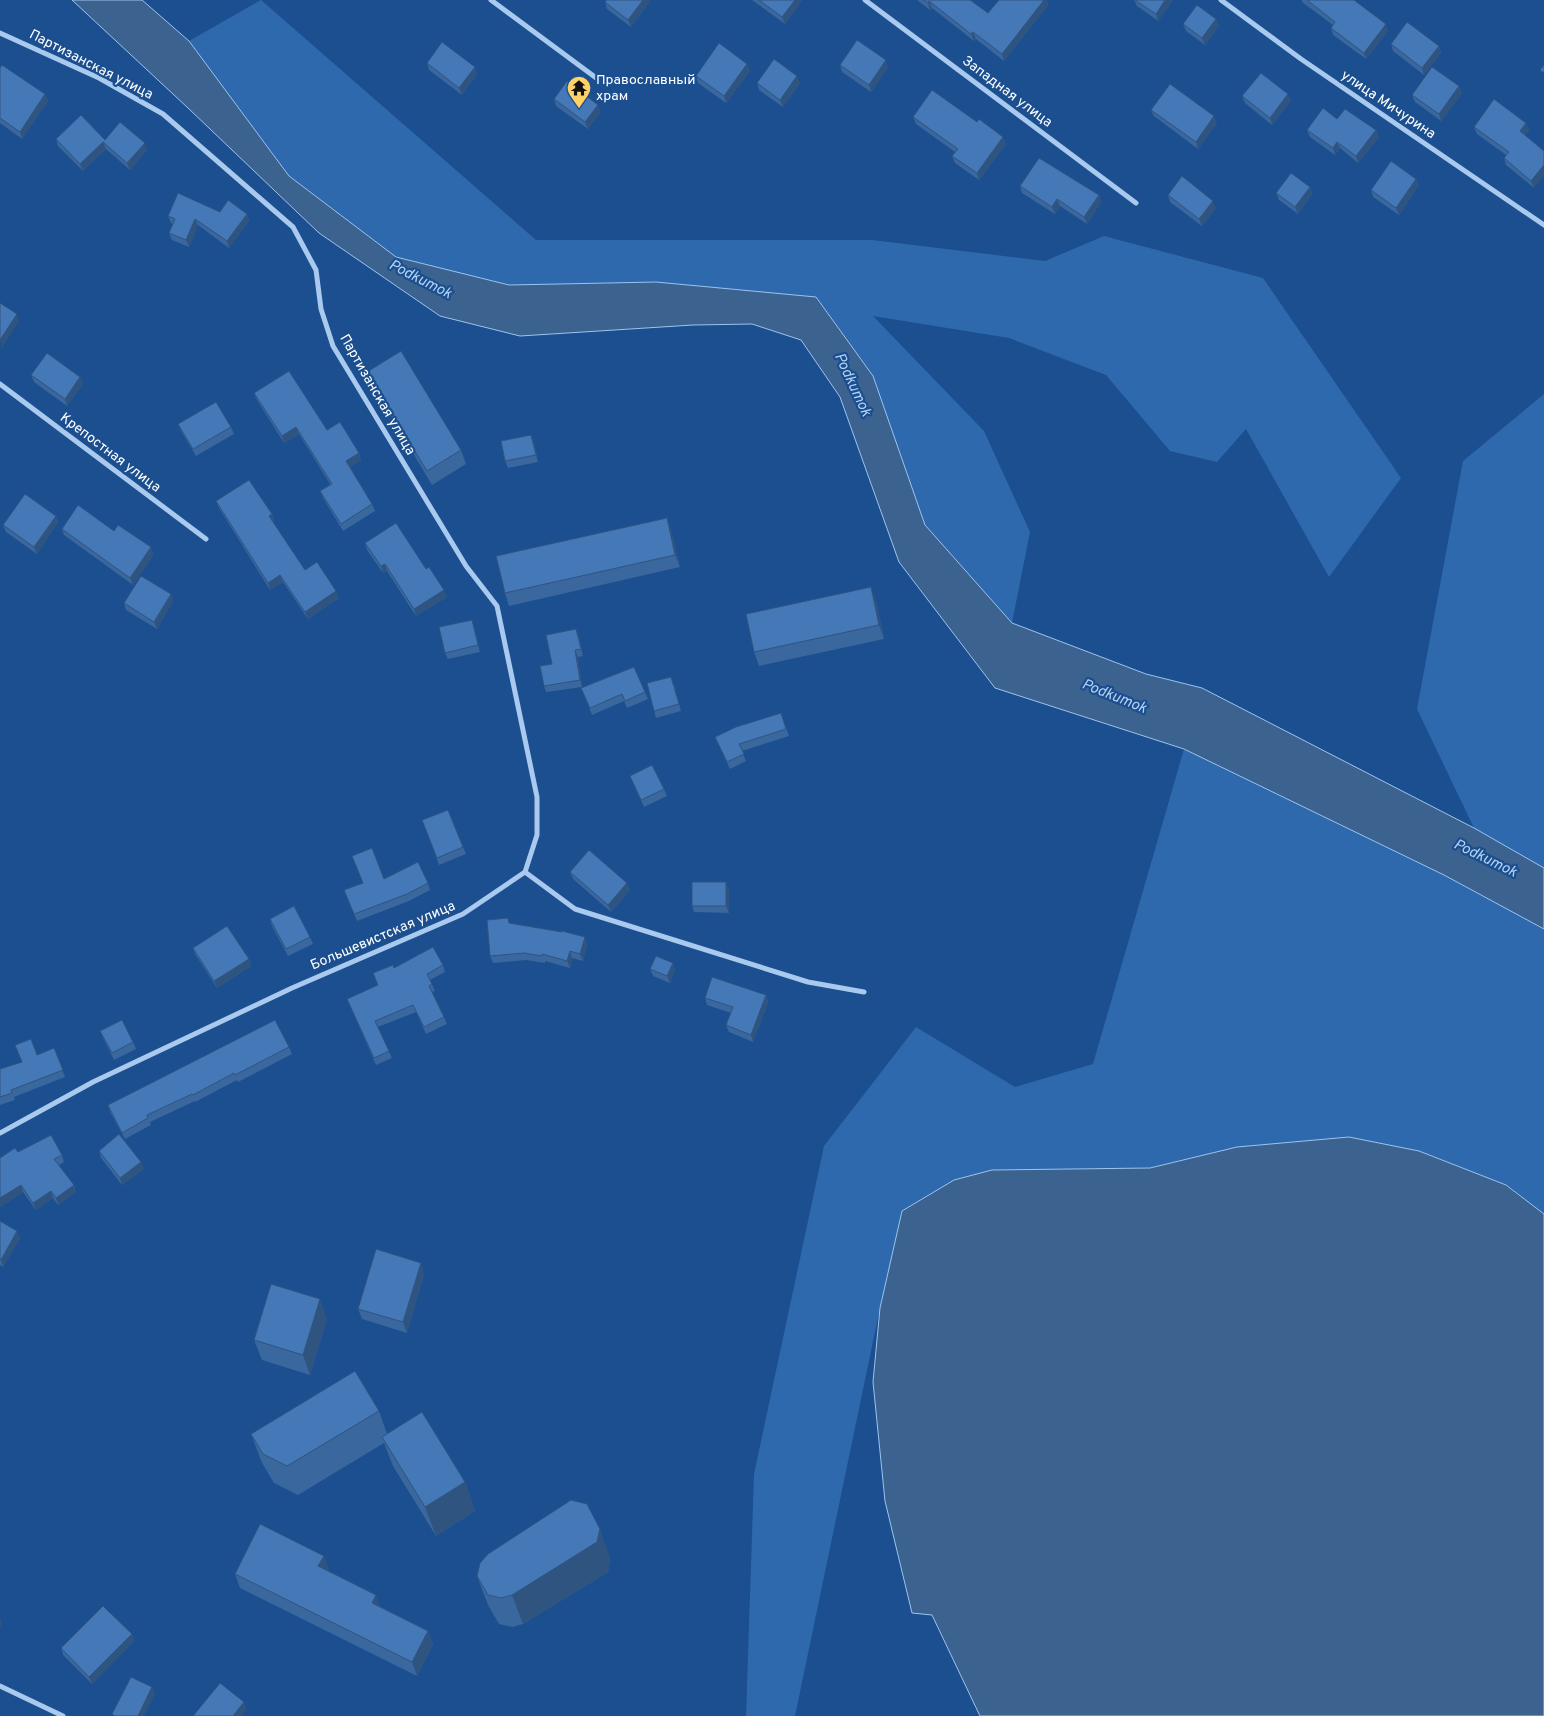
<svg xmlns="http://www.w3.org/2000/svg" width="1544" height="1716" font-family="Overpass,sans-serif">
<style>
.green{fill:#2e69ad}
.water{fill:#3c6290;stroke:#9cc4f0}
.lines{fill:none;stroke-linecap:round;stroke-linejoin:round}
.minor{stroke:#a9c9ee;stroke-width:5}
.wall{fill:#3a679d}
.shaded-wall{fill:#305480}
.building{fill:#4478b7;stroke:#305480}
.labels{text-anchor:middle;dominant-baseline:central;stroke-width:4.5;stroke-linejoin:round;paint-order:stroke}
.street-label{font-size:14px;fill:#fff;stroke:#1b4f8f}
.poi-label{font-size:14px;fill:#fff;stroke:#1b4f8f;text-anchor:start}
.water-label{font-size:15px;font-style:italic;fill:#b5d3f5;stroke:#1b4f8f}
</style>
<rect width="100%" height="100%" fill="#1b4f8f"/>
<!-- green -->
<path class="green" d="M261,0L536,240H872L1045,261L1104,236L1263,278L1401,478L1329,577L1246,429L1217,462L1170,451L1106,375L1009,338L873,316L984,431L1030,532L1012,623L925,525L873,376L816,297L656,282L509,285L396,257L289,176L189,41Z
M1544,394V868L1474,828L1417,709L1463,461Z
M1184,749L1444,875L1544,929V1214L1506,1185L1419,1151L1237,1147L1150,1168L992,1170L902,1211L880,1308L795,1716H746L754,1474L824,1146L916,1027L1015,1087L1093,1064Z"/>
<!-- water -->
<path class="water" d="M72,0H142L189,41L289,176L396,257L509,285L656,282L816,297L873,376L925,525L1012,623L1146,674L1202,688L1474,828L1544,868V929L1444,875L1184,749L995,688L899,562L840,397L801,340L752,324L693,325L520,336L440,316L319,233L188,108Z
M1349,1137L1419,1151L1506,1185L1544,1214V1716H980L932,1615L912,1613L885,1501L873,1382L880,1308L902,1211L954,1180L992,1170L1150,1168L1237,1147Z"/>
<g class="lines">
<!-- minor -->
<path class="minor" d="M491,0L603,83
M865,0L1136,203
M1221,0L1301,59L1544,225
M0,33L99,78L163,114L293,227L316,270L321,309L333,346L466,566L497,606L537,797V835L525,872
M0,384L206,539
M525,872L575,909L808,982L864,992
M0,1133L93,1082L292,988L463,914L525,872
M0,1686L63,1716"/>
</g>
<!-- wall -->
<path class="wall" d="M651,0L631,27L607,9L605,2Z
M752,0H802L785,24Z
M917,0H970L988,13L1049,4L1004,61L976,39L974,41L932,8L930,10Z
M1134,0H1173L1158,21L1137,6Z
M1302,0H1354L1388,31L1366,59L1333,35L1331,28L1333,25L1302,2Z
M1216,19L1219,26L1205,45L1186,31L1183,24Z
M1391,44L1439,46L1441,53L1424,75L1393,51Z
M427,63L477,74L462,95L429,70Z
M747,64L750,71L726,103L698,83L696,76Z
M840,65L888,67L871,92L842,72Z
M0,68L45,94L48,101L22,139L0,123Z
M757,83H800L783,107L759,90Z
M1459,86L1462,93L1441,121L1415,102L1412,95Z
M1242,96L1291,101L1272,125L1245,103Z
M554,99L601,112L588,129L556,106Z
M1151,110L1217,123L1198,149L1154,116Z
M913,117L1006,144L979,180L955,163L952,156L955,152L916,124Z
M1337,119L1376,130L1379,137L1358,163L1340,148L1335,155L1310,137L1307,130Z
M1526,123L1529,130L1525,135L1534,188L1506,165L1504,158L1506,155L1477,134L1474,127Z
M56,139L105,140L147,150L130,170L106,149L83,171L58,146Z
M1416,179L1419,185L1399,215L1373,197L1371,190Z
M1020,186L1099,195L1101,202L1087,224L1060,206L1055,214L1022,193Z
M1310,187L1312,194L1298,214L1279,200L1276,193Z
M1168,195L1216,208L1202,226L1170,202Z
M220,212L247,214L249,221L229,248L198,225L189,247L172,240L169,233L173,224L171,223L168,216Z
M367,372L461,450L466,464L432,485L372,385Z
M31,375L80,377L83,384L67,406L34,382Z
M254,393L327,430L359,453L361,460L350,467L372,504L375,511L343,531L323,498L320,491L330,484L299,434L284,443L257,400Z
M178,424L231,427L234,434L196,456L181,431Z
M534,442L538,462L508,468L505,461Z
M216,501L272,514L274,521L273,522L305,570L339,598L308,619L283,582L270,590L219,508Z
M56,516L58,522L37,554L6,532L3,525Z
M667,518L671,530L680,567L509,606L505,593Z
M62,529L114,531L154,554L133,585L64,535Z
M365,543L447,597L416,616L387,571L383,573L367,550Z
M171,594L173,601L157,629L126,610L124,603Z
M876,601L884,639L759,666L754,652Z
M472,620L474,627L480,652L448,659L445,653Z
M579,636L583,656L578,657L582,687L645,692L648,699L627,708L624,701L592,715L584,695L581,688L582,687L546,692L544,686Z
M674,684L681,711L656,718L654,711Z
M781,713L789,736L742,751L746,761L730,769L715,737Z
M630,776L664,789L667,796L644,807Z
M422,820L463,847L466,854L439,865Z
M570,872L627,883L630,890L611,912L573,879Z
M384,879L428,883L430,890L409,901L357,921L344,890Z
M729,889V913L694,912L692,906Z
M270,919L310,937L313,944L288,956L272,926Z
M510,923L587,944L583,961L572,958L570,968L545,961V963L526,960L493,963L490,956Z
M193,948L249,959L251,966L217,988L195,954Z
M673,963L675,970L670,983L653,976L650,969Z
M443,965L445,972L430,980L435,991L432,992L444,1017L447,1024L426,1034L416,1012L378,1027L392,1058L376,1065L347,999L378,985L394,968Z
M766,995L768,1002L753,1042L729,1032L726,1025L731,1013L707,1005L705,998Z
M100,1031L133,1042L136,1049L114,1060L103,1038Z
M289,1047L292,1054L238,1082L237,1080L195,1102V1101L150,1122L151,1125L125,1139L110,1112L108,1105Z
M54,1048L65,1077L14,1097L15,1100L0,1105V1069L22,1062Z
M99,1151L144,1169L122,1185L101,1158Z
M18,1152L62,1155L64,1162L59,1165L74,1185L76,1192L58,1205L53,1198L36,1210L23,1192L0,1207Z
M0,1221L20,1238L3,1267L0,1265Z
M424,1274L407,1333L362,1319L358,1309Z
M327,1319L310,1375L262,1360L254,1340Z
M379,1411L387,1434L465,1482L475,1511L436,1536L393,1466L384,1443L298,1495L274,1483L262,1463L251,1434Z
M610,1558L608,1572L523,1624L512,1627L499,1624L488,1605L477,1576Z
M329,1570L328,1571L381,1607L428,1631L433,1645L417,1676L240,1588L235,1574Z
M132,1634L134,1641L92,1684L63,1655L61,1648Z"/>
<!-- shaded-wall -->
<path class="shaded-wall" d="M643,0H651L631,27L628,20Z
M795,0H802L785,24L782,17Z
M1044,0H1047L1049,4L1004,61L1002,54Z
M1165,0H1173L1158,21L1156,14Z
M929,1L932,8L930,10L928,3Z
M1216,19L1219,26L1205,45L1202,38Z
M1386,24L1388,31L1366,59L1364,53Z
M973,32L976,39L974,41L971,34Z
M1439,46L1441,53L1424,75L1422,68Z
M886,60L888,67L871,92L869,85Z
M747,64L750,71L726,103L724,96Z
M475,67L477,74L462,95L459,88Z
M797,76L800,83L783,107L780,100Z
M1459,86L1462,93L1441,121L1439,114Z
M45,94L48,101L22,139L20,132Z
M1288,94L1291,101L1272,125L1270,118Z
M598,105L601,112L588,129L585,122Z
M1214,116L1217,123L1198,149L1196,142Z
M1526,123L1529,130L1523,138L1520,131Z
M1376,130L1379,137L1358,163L1356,156Z
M1003,137L1006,144L979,180L977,173Z
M103,142L106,149L83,171L80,164Z
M1337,142L1340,148L1335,155L1333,148Z
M145,143L147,150L130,170L127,163Z
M1544,165V176L1534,188L1531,181Z
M1416,179L1419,185L1399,215L1396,208Z
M1310,187L1312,194L1298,214L1295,207Z
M1099,195L1101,202L1087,224L1084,217Z
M1057,199L1060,206L1055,214L1052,207Z
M1213,201L1216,208L1202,226L1199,219Z
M247,214L249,221L229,248L227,241Z
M195,219L198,225L189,247L186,240Z
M17,314L19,321L2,348L0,340Z
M80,377L83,384L67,406L65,399Z
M296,427L299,434L284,443L282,436Z
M531,435L534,442L538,462L536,455Z
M359,453L361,460L348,468L346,461Z
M272,514L274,521L271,523L269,516Z
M56,516L58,522L37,554L34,547Z
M667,518L671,530L680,567L675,555Z
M151,547L154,554L133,585L130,578Z
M385,564L387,571L383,573L381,566Z
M280,575L283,582L270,590L268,583Z
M871,587L876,601L884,639L879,625Z
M444,590L447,597L416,616L414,609Z
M336,591L339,598L308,619L305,612Z
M171,594L173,601L157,629L154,622Z
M576,629L579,636L583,656L581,649Z
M575,650L578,657L582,687L580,680Z
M726,882L729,889V913L726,906Z
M627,883L630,890L611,912L608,905Z
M585,937L587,944L583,961L580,954Z
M570,951L572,958L570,968L567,961Z
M249,959L251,966L217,988L214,981Z
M673,963L675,970L670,983L667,976Z
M766,995L768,1002L753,1042L751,1035Z
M141,1162L144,1169L122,1185L120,1178Z
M21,1185L23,1192L0,1207V1198Z
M74,1185L76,1192L58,1205L56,1198Z
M51,1191L53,1198L36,1210L33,1203Z
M17,1231L20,1238L3,1267L1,1260Z
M421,1263L424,1274L407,1333L403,1322Z
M320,1299L327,1319L310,1375L303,1355Z
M465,1482L475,1511L436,1536L425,1507Z
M600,1529L610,1558L608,1572L523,1624L512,1595Z
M324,1556L329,1570L323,1580L318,1566Z
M376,1595L381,1609L372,1603Z
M0,1617L2,1623L0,1629Z
M428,1631L433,1645L417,1676L412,1662Z
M132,1634L134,1641L92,1684L89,1677Z
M152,1687L155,1694L144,1716H138Z
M244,1702L247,1709L241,1716H233Z"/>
<!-- building -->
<path class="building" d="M606,0H643L628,20L605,2Z
M759,0H795L782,17Z
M923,0H970L988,13L999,0H1044L1002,54L973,32L971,34L929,1L928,3Z
M1135,0H1165L1156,14Z
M1307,0H1354L1386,24L1364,53L1331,28L1335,22Z
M1197,5L1216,19L1202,38L1183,24Z
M1407,22L1439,46L1422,68L1391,44Z
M857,40L886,60L869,85L840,65Z
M442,42L475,67L459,88L427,63Z
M719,43L747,64L724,96L696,76Z
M774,59L797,76L780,100L757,83Z
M2,65L45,94L20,132L0,118V68Z
M1544,65V73L1540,70Z
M1432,67L1459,86L1439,114L1412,95Z
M1261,73L1288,94L1270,118L1242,96Z
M567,81L598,105L585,122L554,99Z
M1170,84L1214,116L1196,142L1151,110Z
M932,90L977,122L979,119L1003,137L977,173L952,156L958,149L913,117Z
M1494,99L1526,123L1520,131L1544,151V165L1531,181L1504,158L1509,152L1474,127Z
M1323,108L1337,119L1345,109L1376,130L1356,156L1337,142L1333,148L1307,130Z
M81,115L105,140L120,122L145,143L127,163L103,142L80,164L56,139Z
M1039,158L1099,195L1084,217L1057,199L1052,207L1020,186Z
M1391,161L1416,179L1396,208L1371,190Z
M1291,173L1310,187L1295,207L1276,193Z
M1182,176L1213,201L1199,219L1168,195Z
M178,193L220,212L228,200L247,214L227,241L195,219L186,240L169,233L175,219L168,216Z
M0,303L17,314L0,340Z
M401,351L461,450L427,471L367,372Z
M47,353L80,377L65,399L31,375Z
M289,371L327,430L340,422L359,453L346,461L372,504L341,524L320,491L332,484L296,427L282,436L254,393Z
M216,402L231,427L193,449L178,424Z
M531,435L536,455L505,461L501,441Z
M249,480L272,514L269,516L305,570L317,562L336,591L305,612L280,575L268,583L216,501Z
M25,494L56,516L34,547L3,525Z
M78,505L114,531L118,525L151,547L130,578L62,529Z
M667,518L675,555L505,593L496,556Z
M396,523L426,569L429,567L444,590L414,609L385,564L381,566L365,543Z
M141,576L171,594L154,622L124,603Z
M871,587L879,625L754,652L746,614Z
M472,620L478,645L445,653L439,627Z
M576,629L581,649L575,650L580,680L544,686L540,666L552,664L546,635Z
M634,667L645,692L625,701L622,694L590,708L581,688Z
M671,677L679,704L654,711L647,683Z
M781,713L786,729L739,744L744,754L727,762L715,737L736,727Z
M652,765L664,789L641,800L630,776Z
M448,810L463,847L437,858L422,820Z
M372,848L384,879L418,862L428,883L407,894L354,914L344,890L363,883L352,856Z
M589,850L627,883L608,905L570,872Z
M692,882H726V906H692Z
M294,906L310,937L286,949L270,919Z
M508,918L509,923L562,932V931L585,937L580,954L570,951L567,961L542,954V956L524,953L490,956L487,920Z
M227,926L249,959L214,981L193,948Z
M433,947L443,965L427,974L432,984L429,986L444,1017L424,1027L413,1005L375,1021L389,1051L374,1058L347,999L378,985L373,973L393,965L394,968Z
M656,956L673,963L667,976L650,969Z
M712,977L766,995L751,1035L726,1025L733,1007L705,998Z
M122,1020L133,1042L112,1053L100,1031Z
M275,1020L289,1047L235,1075L234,1073L193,1095L192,1094L147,1115L148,1118L122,1133L108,1105Z
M31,1039L37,1055L54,1048L63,1070L11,1090L12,1093L0,1097V1069L22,1062L15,1045Z
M119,1134L141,1162L120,1178L99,1151Z
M51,1135L62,1155L54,1159L74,1185L56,1198L51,1191L33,1203L21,1185L0,1198V1158L15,1148L18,1152Z
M0,1221L17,1231L1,1260H0Z
M376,1249L421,1263L403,1322L358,1309Z
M271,1284L320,1299L303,1355L254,1340Z
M355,1371L379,1411L287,1466L263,1454L251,1434Z
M422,1412L465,1482L425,1507L382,1437Z
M571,1500L587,1504L600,1529L597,1542L512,1595L501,1598L488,1595L477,1576L480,1563L488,1554Z
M260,1524L324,1556L318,1566L376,1595L372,1603L428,1631L412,1662L235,1574Z
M103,1606L132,1634L89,1677L61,1648Z
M131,1677L152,1687L138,1716H115L112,1714Z
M220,1683L244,1702L233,1716H193Z"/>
<!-- icons -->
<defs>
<symbol id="temple-pin" viewBox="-11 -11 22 30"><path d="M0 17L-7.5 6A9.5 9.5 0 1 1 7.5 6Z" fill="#ffd166" stroke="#1b4f8f"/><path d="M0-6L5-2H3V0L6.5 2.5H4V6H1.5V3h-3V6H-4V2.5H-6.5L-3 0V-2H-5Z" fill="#111"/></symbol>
</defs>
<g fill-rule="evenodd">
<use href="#temple-pin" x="565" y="74" width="28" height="38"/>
</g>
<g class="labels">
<!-- street labels -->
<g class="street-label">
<text transform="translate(91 65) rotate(27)">Партизанская улица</text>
<text transform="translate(1007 92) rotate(37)">Западная улица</text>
<text transform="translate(1388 105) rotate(34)">улица Мичурина</text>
<text transform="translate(377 395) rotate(60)">Партизанская улица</text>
<text transform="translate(110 453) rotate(37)">Крепостная улица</text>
<text transform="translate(383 936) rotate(-23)">Большевистская улица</text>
</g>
<!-- poi labels -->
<g class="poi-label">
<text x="596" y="80">Православный<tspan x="596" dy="16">храм</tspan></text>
</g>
<!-- water labels -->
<g class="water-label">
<text transform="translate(420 280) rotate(27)">Podkumok</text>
<text transform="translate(852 385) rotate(65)">Podkumok</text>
<text transform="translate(1114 697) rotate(22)">Podkumok</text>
<text transform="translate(1485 859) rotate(26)">Podkumok</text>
</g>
</g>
</svg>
